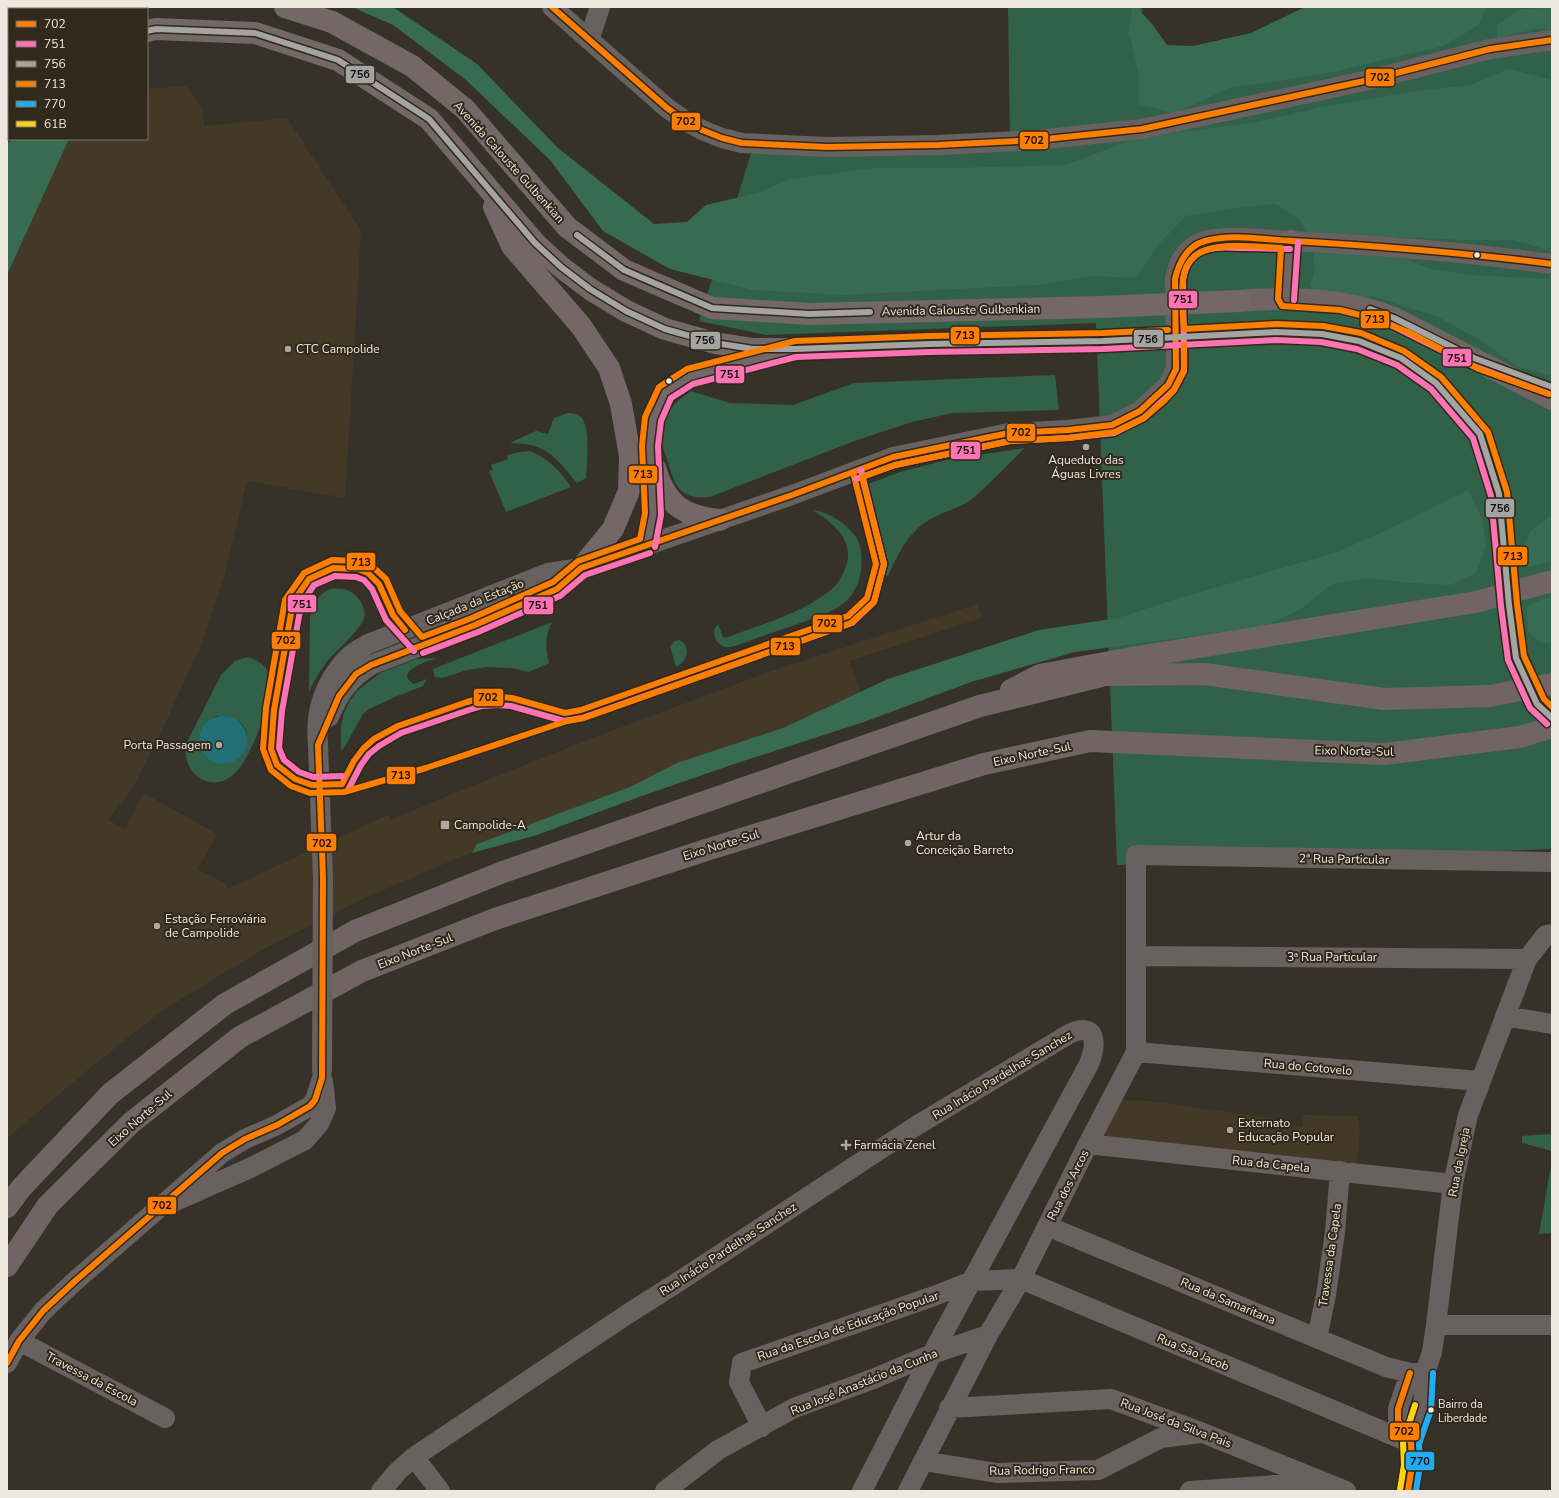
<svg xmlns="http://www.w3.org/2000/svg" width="1559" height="1498" font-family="'Nunito Sans',sans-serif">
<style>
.built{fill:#443926}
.green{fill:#326149;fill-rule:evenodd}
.forest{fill:#376b52}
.water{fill:#227076}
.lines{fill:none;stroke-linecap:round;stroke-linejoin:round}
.minor{stroke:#696160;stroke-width:20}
.major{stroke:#736867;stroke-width:22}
.highway{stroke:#706564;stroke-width:22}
.minor-bridge{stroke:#696160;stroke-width:20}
.major-bridge{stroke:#736867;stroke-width:22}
.highway-bridge{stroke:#706564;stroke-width:22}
.bus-1-casing{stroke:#31291b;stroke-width:9}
.bus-2-casing{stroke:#31291b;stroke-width:9}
.bus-3-casing{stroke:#31291b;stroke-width:9}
.bus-4-casing{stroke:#31291b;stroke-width:9}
.bus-5-casing{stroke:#31291b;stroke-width:9}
.bus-6-casing{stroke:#31291b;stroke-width:9}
.bus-1{stroke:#ff7e00;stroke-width:6}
.bus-2{stroke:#ff73b4;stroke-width:6}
.bus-3{stroke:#a4a4a3;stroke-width:6}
.bus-4{stroke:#ff7e00;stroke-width:6}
.bus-5{stroke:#20acf2;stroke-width:6}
.bus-6{stroke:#ffd214;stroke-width:6}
.bus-dot{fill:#eee8df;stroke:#31291b;stroke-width:1.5}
.poi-dot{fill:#aea89f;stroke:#31291b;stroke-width:1.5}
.labels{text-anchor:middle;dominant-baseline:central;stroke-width:4;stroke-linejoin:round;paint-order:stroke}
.bus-label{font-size:11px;fill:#eee8df;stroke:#31291b;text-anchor:start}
.street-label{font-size:12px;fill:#eee8df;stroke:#31291b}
.poi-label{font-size:12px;fill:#eee8df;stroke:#31291b;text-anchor:start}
.line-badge{stroke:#31291b;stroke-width:1.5}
.pale-badge-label{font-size:11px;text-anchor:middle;font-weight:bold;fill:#111}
</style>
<rect width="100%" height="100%" fill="#363229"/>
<!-- built -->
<path class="built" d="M186,86L202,108L204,126L287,118L361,230L345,498L247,481L224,577L202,643L164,726L133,788L108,820L125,829L144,793L217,834L198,869L224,883L227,889L388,815L391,820L457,792L590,739L769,672L977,604L982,618L849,661L864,701L486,846L367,897L260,951L160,1012L89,1069L7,1138V275L69,139H147V89Z
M1116,1100L1150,1101L1291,1121L1292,1126L1302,1127L1303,1115L1357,1116L1360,1133L1356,1165L1266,1153L1096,1139Z"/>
<!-- green -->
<path class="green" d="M1008,7H1142L1145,70L1339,7H1552V849L1117,865L1096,323L766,335L699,321L753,147L1010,140Z
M1055,375L1059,410L953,413L912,422L857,440L710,497C678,500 675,485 667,459C664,451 660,441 661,432C663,413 676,401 691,391L730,403L793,405L854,383Z
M568,413C572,413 576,413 580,416C591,424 587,465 586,478L577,483C555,457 547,443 510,443L536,431L548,434L554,418Z
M1025,448C1007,465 990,484 971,500C961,507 946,511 935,517C910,528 899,552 888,576L885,575L886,562L868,484L900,472L946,460Z
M530,451C548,458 561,472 571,487L506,512L489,471L493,470L491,465L508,459L507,455L519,452Z
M813,510C829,512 853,527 859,543C865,562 861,588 845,602C831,614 810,619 792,626C773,632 754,639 735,646C731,646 728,648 725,647C715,644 710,631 718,624L723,637L726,638C760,625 805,612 832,589C839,583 843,574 846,566C855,540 833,523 813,510Z
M330,589C336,589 343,588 349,591C358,595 367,608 364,618C360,631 335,651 326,663C319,672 314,681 309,692L310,617C312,603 318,595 330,589Z
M552,622C545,636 545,648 549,663L529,672L511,668L487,667L467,670L442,678L435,677L433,669Z
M680,640C691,647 688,661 676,667L670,646L675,641Z
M248,657C257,660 265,665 269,673C278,691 250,759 236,772C213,796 181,775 186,744L221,675L235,661ZM217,716C224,718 233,719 239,722C253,731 246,751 237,760L207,758C195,744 200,723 217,716Z
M436,658C427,662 393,671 414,684L427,679L423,686L395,697L369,709L363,714L344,748L341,750V726L344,713L349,702L357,691L380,673L416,659Z
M1552,1134V1151L1522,1143V1136Z
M1552,1160V1233L1539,1234Z"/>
<!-- forest -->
<path class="forest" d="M352,7H393L477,64L558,148L654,224L687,222L706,205L757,193L791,179L874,168H953L1066,165L1136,138L1258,122L1325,106L1415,91L1470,85L1509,69L1552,80V247L1545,249L1513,240H1461L1397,237L1392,254L1430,269L1472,275L1552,279V373L1548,375L1516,366L1485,343L1438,317L1372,296L1340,303L1310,286L1315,270L1312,242L1299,219L1276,204L1237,208L1186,216L1157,246L1136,278L1095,276L1037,285L843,295L753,290L670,269L603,231L550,160L466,80L393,25Z
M1132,7H1136L1152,24L1167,45L1193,46L1251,33L1305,7H1486L1479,25L1443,46L1323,74L1230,88L1175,113L1138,104L1139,75L1129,32Z
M1552,8V29H1536L1497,38L1498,25L1519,9Z
M14,139H69L7,275V143Z
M1468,490L1482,519L1486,546L1476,573L1451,585L1412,583L1366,578L1332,584L1301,609L1265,626L1075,652L971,682L864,722L737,763L639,797L537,835L472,853L477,844L630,787L677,763L783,728L888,679L1039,630L1118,618L1176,599L1337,552L1385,531Z
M1552,515V561L1529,567L1519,554L1531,531Z
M1552,597V644L1538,642L1528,631L1526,608L1540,600Z"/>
<!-- water -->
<path class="water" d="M199 740a24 24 0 1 1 48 0a24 24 0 1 1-48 0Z"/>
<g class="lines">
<!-- minor -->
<path class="minor" d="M552,7L667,108L684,120L702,130L722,138L742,143L827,147L938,145L1037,140L1142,129L1369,80L1490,49L1552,40
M589,40L600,7
M329,717C339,693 349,679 371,665L475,625L557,589L581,568
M318,745C317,734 317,723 319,712C323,691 336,667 352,654C357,650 363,647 368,644L548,573L581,568L792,495L893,457L1009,433L1068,430L1112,425L1140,411L1168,385L1176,369L1175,279C1178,261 1187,247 1205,241C1228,234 1266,240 1290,241C1377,245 1465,252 1552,264
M1136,956L1527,959
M1505,1016L1552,1024
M1136,1052L1480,1081
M1088,1144L1453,1184
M173,1202L250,1168L305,1140L319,1124L326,1108L323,1081
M1047,1226L1386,1367L1410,1373H1425
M1436,1325H1552
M1317,1338L1326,1295L1335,1232L1340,1171
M19,1341L165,1418
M7,1363L19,1341L43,1311L74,1282L222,1153L245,1139L277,1125L310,1106L315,1100L322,1078
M1410,1373L1398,1409V1420L1411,1443
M949,1408L1111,1399L1203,1433L1346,1491
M762,1427L739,1382L742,1363L934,1296L972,1281L1021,1279L1411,1443
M414,1457L440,1491
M923,1461L997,1473L1098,1470L1161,1438L1201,1433
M381,1491L398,1471L414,1457L626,1315L678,1282L916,1126L1069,1034C1097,1021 1097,1043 1089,1064L932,1354L862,1491
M665,1491L718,1450L794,1408L873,1379L932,1354L988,1335
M908,1491L988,1335L1021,1279L1088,1144L1136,1052V855L1552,862
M1190,1491L1318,1482
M1408,1491L1412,1465L1411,1443L1423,1408L1425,1373L1432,1352L1436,1325L1453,1184L1468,1115L1527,959L1546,935L1552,934"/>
<!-- major -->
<path class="major" d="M285,7L332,22L412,66L465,109L567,227L624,270L712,308L809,314L1102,307
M99,9L107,7
M147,31L156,29L255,33L338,60L429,119L535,243L561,267L590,289L626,311L665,329L715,343L753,349H795L929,344L1103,341
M7,36L9,35
M7,74L9,73
M494,207L512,246L581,326L609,368L621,404L630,456L629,491L613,529L581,568
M655,468C666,505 683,516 720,520
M647,545L653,514L650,446L653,419L665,392L690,377L774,355"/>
<!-- highway -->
<path class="highway" d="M1286,299L1290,241
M1239,301C1292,297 1343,298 1394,318L1552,399
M1241,335L1277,332L1322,334L1359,341L1401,358L1436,383L1480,434L1499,494L1509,605L1516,658L1537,704L1552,718
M1011,690L1040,675L1131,658L1476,602
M7,1207L22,1187L110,1094L225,1004L355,931L503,872L980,706L1105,675L1204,674L1384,699L1490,696
M7,1266L48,1205L132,1122L240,1037L362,971L495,919L703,851L984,764L1090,741L1385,754L1520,737L1552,727"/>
<!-- minor-bridge -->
<path class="minor-bridge" d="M318,745L323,877L322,1070"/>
<!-- major-bridge -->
<path class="major-bridge" d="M1102,307L1239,301
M1103,341L1241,335"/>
<!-- highway-bridge -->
<path class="highway-bridge" d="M1476,602L1552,581
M1490,696L1552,684"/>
<defs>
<path id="bus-1" d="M552,7L667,108L684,120L702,130L722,138L742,143L827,147L938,145L1037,140L1142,129L1369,80L1490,49L1552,40
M342,784L354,761L363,749L374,739L398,726L467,702L481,698L500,697L512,698L565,713L581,710L848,616L867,598L876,564L853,472
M342,784L312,785L295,779L277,765L271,749L274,710L293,602L309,579L333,568L358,569L368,573L379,584L393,615L405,630
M7,1363L19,1341L43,1311L74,1282L222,1153L245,1139L277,1125L310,1106L315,1100L322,1078L323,877L318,745L339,696L356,674L371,665L475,625L557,589L581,568L792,495L893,457L1009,433L1068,430L1112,425L1140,411L1168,385L1176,369L1175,279C1179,262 1187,246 1205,241C1233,233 1265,240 1293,241C1380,246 1466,253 1552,264
M1408,1491L1412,1465L1411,1443L1398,1420V1409L1410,1373"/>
<path id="bus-2" d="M1294,300L1298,242
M1367,316L1391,325L1471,365L1549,394
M856,479L895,465L1010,441L1068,438L1114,433L1144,418L1174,390L1184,371L1183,280C1189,245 1215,247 1243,248C1259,248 1274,249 1290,249
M655,547L661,515L658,446L661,421L671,398L693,384L796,357L929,352L1103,349L1277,340L1321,342L1357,349L1397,365L1431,389L1473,438L1491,496L1501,606L1508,660L1530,708L1547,724
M423,653L478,632L560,596L585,575L650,553
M342,776L313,777L299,772L284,760L279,748L282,711L301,605L314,585L335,576L356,577L364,580L372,589L386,620L414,651
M349,788L361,765L369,754L379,746L401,733L469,710L482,706L500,705L511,706L564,721L582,718L852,623L874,602L884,564L861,470"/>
<path id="bus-3" d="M147,31L156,29L255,33L338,60L429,119L535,243L561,267L590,289L626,311L665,329L715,343L753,349H795L929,344L1103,341L1277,332L1322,334L1359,341L1401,358L1436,383L1480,434L1499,494L1509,605L1516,658L1537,704L1552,718
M577,235L624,270L712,308L809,314L870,312
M1370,309L1394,318L1474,358L1552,387"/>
<path id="bus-4" d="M1168,330L1103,333L929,336L795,341L687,369L659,387L645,417L642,446L645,513L640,539L578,561L553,582L472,618L422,637L400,611L386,579L372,566L359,561L332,560L304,573L285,600L266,708L263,749L271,770L291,786L310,793L344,792L426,768L567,721L584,718L851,623L874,602L884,564L862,477L895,465L1010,441L1068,438L1115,432L1144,418L1164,401L1174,390L1184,370V345
M1549,394L1479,369L1408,332L1383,322L1360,315L1340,310L1282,306L1278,299L1281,248C1259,247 1215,241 1196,255C1188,261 1184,270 1183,279C1181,295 1183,313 1184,329L1277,324L1323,326L1361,333L1404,351L1441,377L1488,432L1507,492L1517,604L1524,656L1544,699L1552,707"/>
<path id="bus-5" d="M1416,1491L1420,1465L1419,1444L1431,1410L1433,1373"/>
<path id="bus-6" d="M1400,1490L1404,1465L1403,1442L1415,1405"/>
</defs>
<!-- bus-1 casing -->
<use href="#bus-1" class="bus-1-casing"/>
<!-- bus-2 casing -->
<use href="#bus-2" class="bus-2-casing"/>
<!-- bus-3 casing -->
<use href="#bus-3" class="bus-3-casing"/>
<!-- bus-4 casing -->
<use href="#bus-4" class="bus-4-casing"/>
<!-- bus-5 casing -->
<use href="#bus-5" class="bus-5-casing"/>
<!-- bus-6 casing -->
<use href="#bus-6" class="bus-6-casing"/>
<!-- bus-1 -->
<use href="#bus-1" class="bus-1"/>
<!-- bus-2 -->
<use href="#bus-2" class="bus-2"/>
<!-- bus-3 -->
<use href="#bus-3" class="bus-3"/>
<!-- bus-4 -->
<use href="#bus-4" class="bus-4"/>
<!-- bus-5 -->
<use href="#bus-5" class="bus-5"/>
<!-- bus-6 -->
<use href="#bus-6" class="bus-6"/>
</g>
<!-- markers -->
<g class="bus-dot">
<circle cx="1477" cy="255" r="3.5"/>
<circle cx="669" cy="381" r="3.5"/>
<circle cx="1431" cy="1410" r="3.5"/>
</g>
<g class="poi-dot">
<circle cx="288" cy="349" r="4"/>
<circle cx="1086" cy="447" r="4"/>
<circle cx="219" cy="745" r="4"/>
<rect x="440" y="820" width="10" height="10" rx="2"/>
<circle cx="908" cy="843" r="4"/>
<circle cx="157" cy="926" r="4"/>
<circle cx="1230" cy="1130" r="4"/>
<path d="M844 1139h4v4h4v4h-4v4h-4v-4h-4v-4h4z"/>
</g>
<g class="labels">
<!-- bus labels -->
<g class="bus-label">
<text x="1438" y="1404">Bairro da<tspan x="1438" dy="14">Liberdade</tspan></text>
</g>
<!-- street labels -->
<g class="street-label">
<text transform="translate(509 162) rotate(48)">Avenida Calouste Gulbenkian</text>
<text transform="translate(961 310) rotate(-1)">Avenida Calouste Gulbenkian</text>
<text transform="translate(475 602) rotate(-22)">Calçada da Estação</text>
<text transform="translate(1354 751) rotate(1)">Eixo Norte-Sul</text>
<text transform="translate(1032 754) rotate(-12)">Eixo Norte-Sul</text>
<text transform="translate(721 845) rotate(-17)">Eixo Norte-Sul</text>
<text transform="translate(1344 859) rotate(1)">2ª Rua Particular</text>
<text transform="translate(415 951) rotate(-21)">Eixo Norte-Sul</text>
<text x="1332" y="957">3ª Rua Particular</text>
<text transform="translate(1308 1067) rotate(5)">Rua do Cotovelo</text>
<text transform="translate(1002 1075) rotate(-31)">Rua Inácio Pardelhas Sanchez</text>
<text transform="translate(140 1118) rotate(-41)">Eixo Norte-Sul</text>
<text transform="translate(1459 1162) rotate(-79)">Rua da Igreja</text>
<text transform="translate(1271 1164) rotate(6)">Rua da Capela</text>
<text transform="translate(1068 1185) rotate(-63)">Rua dos Arcos</text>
<text transform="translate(728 1249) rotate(-33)">Rua Inácio Pardelhas Sanchez</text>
<text transform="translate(1330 1255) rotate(-82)">Travessa da Capela</text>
<text transform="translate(1228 1301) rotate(23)">Rua da Samaritana</text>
<text transform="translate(848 1326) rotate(-19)">Rua da Escola de Educação Popular</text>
<text transform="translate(1193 1352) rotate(23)">Rua São Jacob</text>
<text transform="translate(92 1379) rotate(28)">Travessa da Escola</text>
<text transform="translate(864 1382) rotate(-22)">Rua José Anastácio da Cunha</text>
<text transform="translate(1176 1423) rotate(21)">Rua José da Silva Pais</text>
<text transform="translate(1042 1470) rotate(-1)">Rua Rodrigo Franco</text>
</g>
<!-- poi labels -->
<g class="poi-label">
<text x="296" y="349">CTC Campolide</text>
<text x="1086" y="460" text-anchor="middle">Aqueduto das<tspan x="1086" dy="14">Águas Livres</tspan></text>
<text x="211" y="745" text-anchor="end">Porta Passagem</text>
<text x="454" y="825">Campolide-A</text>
<text x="916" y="836">Artur da<tspan x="916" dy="14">Conceição Barreto</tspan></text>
<text x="165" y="919">Estação Ferroviária<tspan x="165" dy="14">de Campolide</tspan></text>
<text x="1238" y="1123">Externato<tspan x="1238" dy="14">Educação Popular</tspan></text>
<text x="854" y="1145">Farmácia Zenel</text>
</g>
</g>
<g class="line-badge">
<rect x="345" y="65" width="30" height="19" rx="4" fill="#a4a4a3"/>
<rect x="1365" y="68" width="30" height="19" rx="4" fill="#ff7e00"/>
<rect x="671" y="112" width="30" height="19" rx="4" fill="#ff7e00"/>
<rect x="1019" y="131" width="30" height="19" rx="4" fill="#ff7e00"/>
<rect x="1168" y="290" width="30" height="19" rx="4" fill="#ff73b4"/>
<rect x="1360" y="310" width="30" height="19" rx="4" fill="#ff7e00"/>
<rect x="950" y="326" width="30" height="19" rx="4" fill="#ff7e00"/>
<rect x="1133" y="329" width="31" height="19" rx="4" fill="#a4a4a3"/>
<rect x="690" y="331" width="31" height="19" rx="4" fill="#a4a4a3"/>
<rect x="1442" y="348" width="30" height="19" rx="4" fill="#ff73b4"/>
<rect x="715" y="365" width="30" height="19" rx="4" fill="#ff73b4"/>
<rect x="1006" y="423" width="30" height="19" rx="4" fill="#ff7e00"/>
<rect x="950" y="441" width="31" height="19" rx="4" fill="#ff73b4"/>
<rect x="628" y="465" width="30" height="19" rx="4" fill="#ff7e00"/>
<rect x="1485" y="498" width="30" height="20" rx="4" fill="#a4a4a3"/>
<rect x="1497" y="546" width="31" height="20" rx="4" fill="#ff7e00"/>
<rect x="346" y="552" width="30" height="19" rx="4" fill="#ff7e00"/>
<rect x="287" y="594" width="30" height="19" rx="4" fill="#ff73b4"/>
<rect x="523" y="596" width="31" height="19" rx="4" fill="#ff73b4"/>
<rect x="812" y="614" width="31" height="19" rx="4" fill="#ff7e00"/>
<rect x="271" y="631" width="30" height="19" rx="4" fill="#ff7e00"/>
<rect x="770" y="637" width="31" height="19" rx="4" fill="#ff7e00"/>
<rect x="473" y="688" width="31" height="19" rx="4" fill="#ff7e00"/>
<rect x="386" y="766" width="30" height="19" rx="4" fill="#ff7e00"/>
<rect x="306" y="833" width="31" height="19" rx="4" fill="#ff7e00"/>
<rect x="147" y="1196" width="30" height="19" rx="4" fill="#ff7e00"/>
<rect x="1389" y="1422" width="31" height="19" rx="4" fill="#ff7e00"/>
<rect x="1405" y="1451" width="30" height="20" rx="4" fill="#20acf2"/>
</g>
<g class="pale-badge-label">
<text x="360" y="78">756</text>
<text x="1380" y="81">702</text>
<text x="686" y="125">702</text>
<text x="1034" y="144">702</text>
<text x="1183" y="303">751</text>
<text x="1375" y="323">713</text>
<text x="965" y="339">713</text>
<text x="1148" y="343">756</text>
<text x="705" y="344">756</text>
<text x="1457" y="362">751</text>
<text x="730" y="378">751</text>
<text x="1021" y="436">702</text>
<text x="966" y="454">751</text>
<text x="643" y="478">713</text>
<text x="1500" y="512">756</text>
<text x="1513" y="560">713</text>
<text x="361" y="566">713</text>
<text x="302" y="608">751</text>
<text x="538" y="609">751</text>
<text x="827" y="627">702</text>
<text x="286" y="644">702</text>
<text x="785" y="650">713</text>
<text x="488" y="701">702</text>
<text x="401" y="779">713</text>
<text x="322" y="847">702</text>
<text x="162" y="1209">702</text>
<text x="1404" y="1435">702</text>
<text x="1420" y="1465">770</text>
</g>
<!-- border -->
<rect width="1559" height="1498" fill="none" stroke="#eee8df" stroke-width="16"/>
<!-- legend -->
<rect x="8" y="8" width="140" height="132" fill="#31291b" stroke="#7d7569"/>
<rect x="16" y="21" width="20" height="6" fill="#ff7e00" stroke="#7d7569"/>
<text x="44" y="28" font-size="12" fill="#eee8df">702</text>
<rect x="16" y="41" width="20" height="6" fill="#ff73b4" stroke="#7d7569"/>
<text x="44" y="48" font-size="12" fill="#eee8df">751</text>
<rect x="16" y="61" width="20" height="6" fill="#a4a4a3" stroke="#7d7569"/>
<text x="44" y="68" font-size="12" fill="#eee8df">756</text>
<rect x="16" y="81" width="20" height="6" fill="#ff7e00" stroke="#7d7569"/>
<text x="44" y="88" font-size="12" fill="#eee8df">713</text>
<rect x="16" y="101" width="20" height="6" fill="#20acf2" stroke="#7d7569"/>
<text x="44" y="108" font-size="12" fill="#eee8df">770</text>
<rect x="16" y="121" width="20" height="6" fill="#ffd214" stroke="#7d7569"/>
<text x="44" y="128" font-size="12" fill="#eee8df">61B</text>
</svg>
